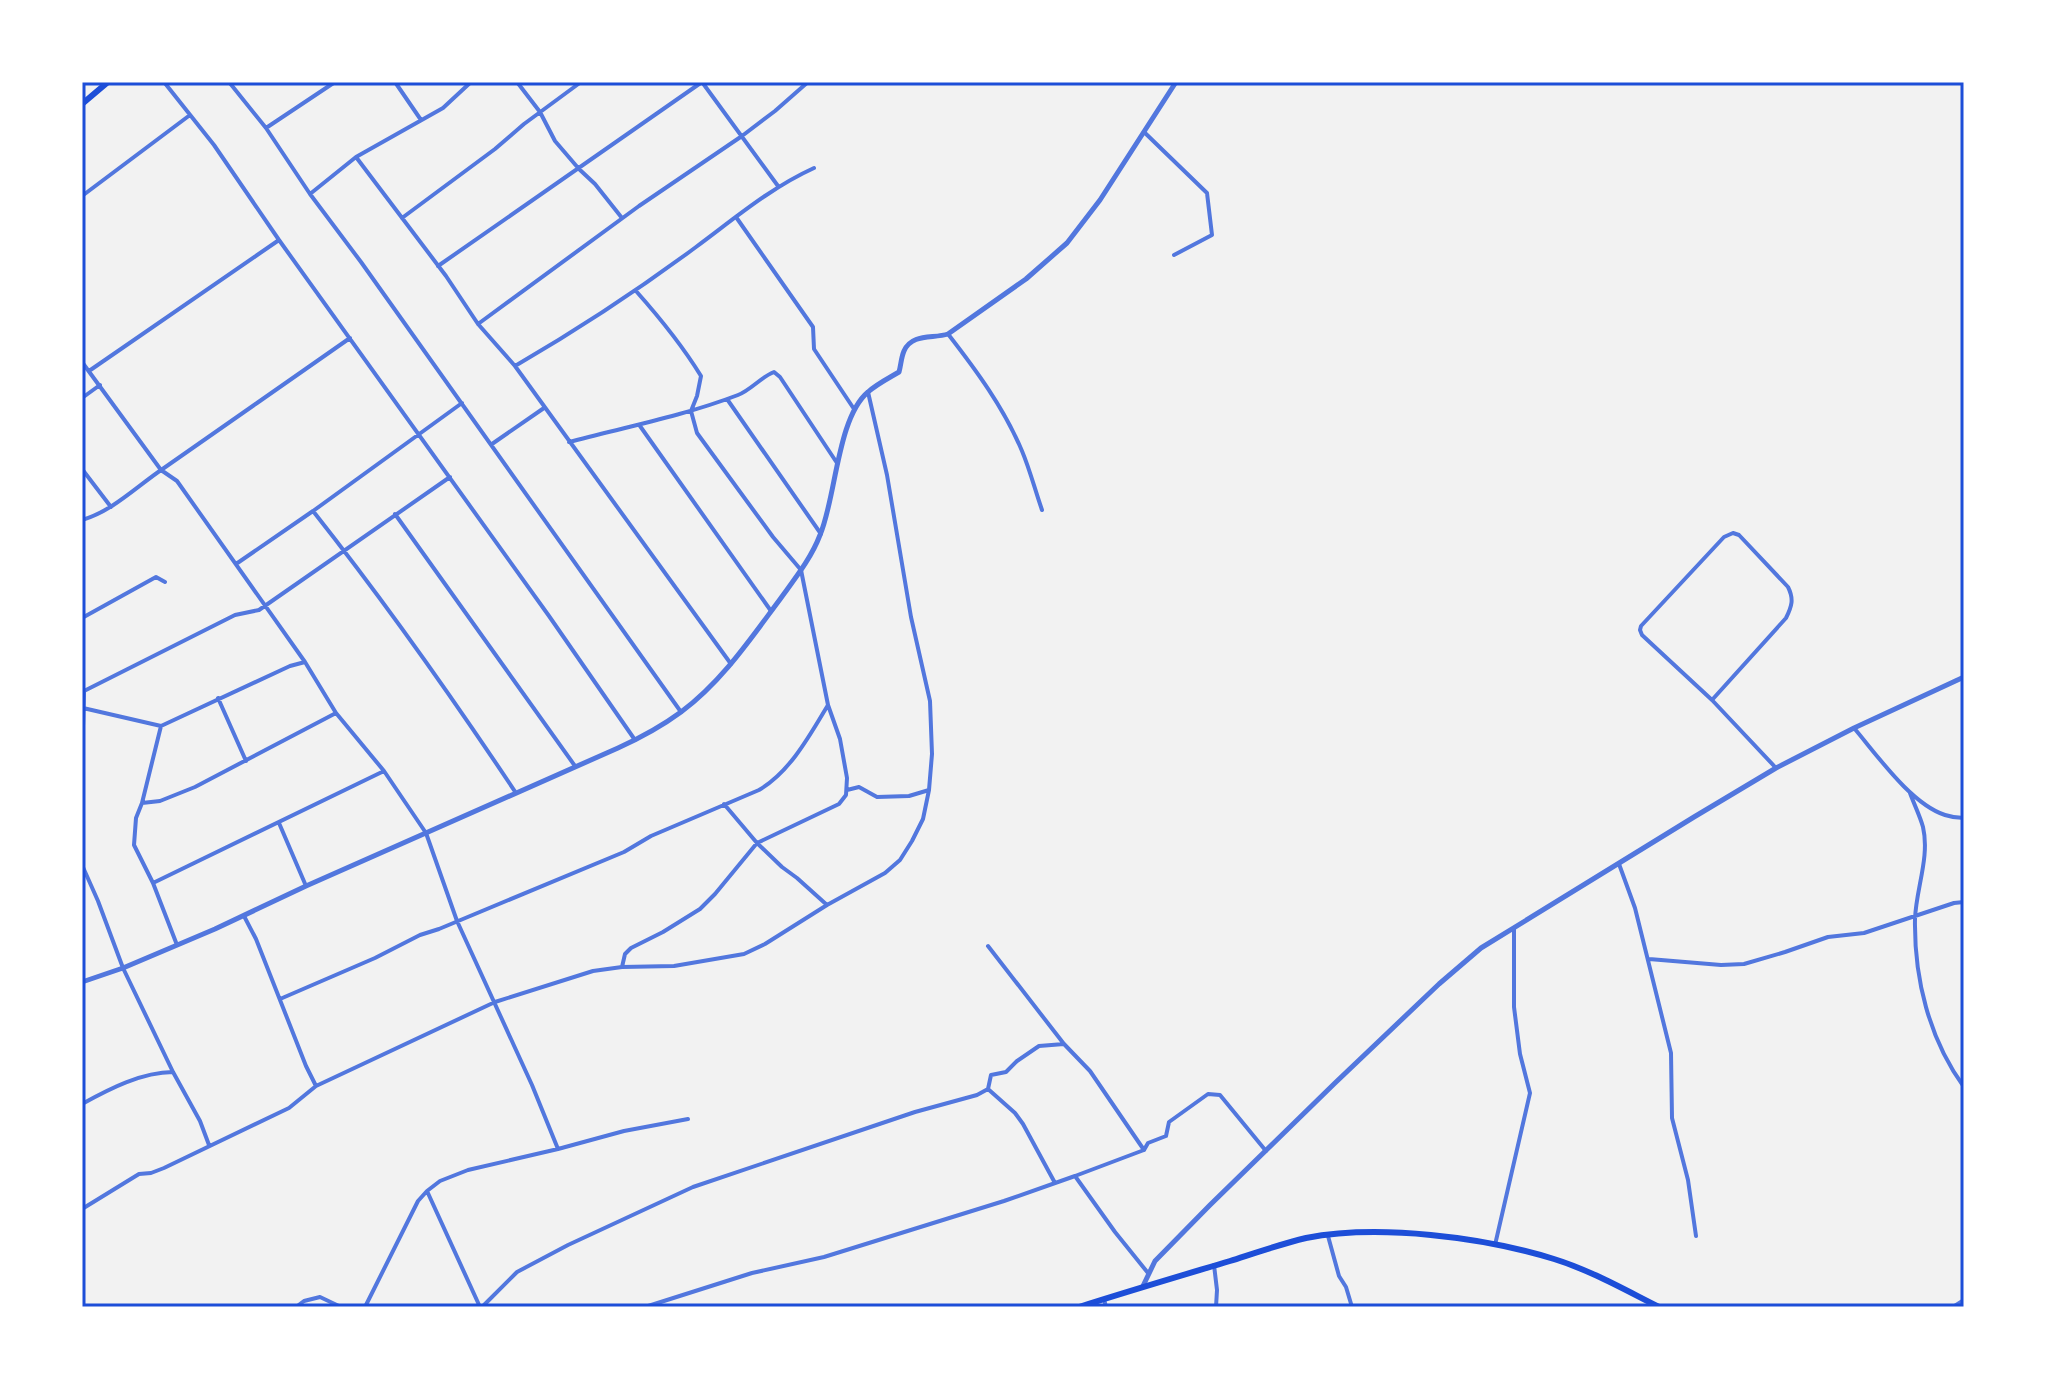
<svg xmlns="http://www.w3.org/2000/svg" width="2046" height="1389" font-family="Mulish,sans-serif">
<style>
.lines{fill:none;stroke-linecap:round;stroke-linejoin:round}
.minor{stroke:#5277de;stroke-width:4}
.tertiary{stroke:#5277de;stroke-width:5}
.primary{stroke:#1d4ed8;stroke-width:6}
.trunk{stroke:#1d4ed8;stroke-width:6}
.neatline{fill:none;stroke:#1d4ed8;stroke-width:3}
</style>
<rect width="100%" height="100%" fill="#f2f2f2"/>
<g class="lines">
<!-- minor -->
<path class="minor" d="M164,82L214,145L279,240L549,616L635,740
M229,82L266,128L310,194L361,262L681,712
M395,82L421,120
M517,82L540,112L555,141L579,169L595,184L622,218
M702,82L778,186
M266,128L335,82
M1144,132L1207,193L1212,235L1174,255
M356,157L446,276L478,324L515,366L731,664
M310,194L356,157L443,108L471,82
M82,196L190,115
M736,217L813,327L814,349L854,409
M402,218L495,149L524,124L581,82
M438,266L702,82
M478,324L639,206L742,136L775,111L808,82
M948,334C976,370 1004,408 1022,451C1030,470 1035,490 1042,510
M82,362L161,470L177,481L305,662L336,713L384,771L426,833L457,921L532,1085L558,1149
M515,366C577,330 638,290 696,247C734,219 770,188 814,168
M89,371L279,240
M82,398L100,385
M727,399L821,534
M640,426L771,611
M569,442C626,427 683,416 738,395C751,390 761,377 774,372L780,377L837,463
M492,444L544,408
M82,469L111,507
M313,511C385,602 452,697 516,793
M395,514L575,766
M82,520C113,511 137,486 164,468C226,424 288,382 350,338
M236,564L313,511L462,403
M82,596V600
M82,618L156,577L165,582
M84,691L235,615L259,610L450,477
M218,698L246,761
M1712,700L1786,618C1792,606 1794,599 1788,587L1739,535L1733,533L1724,537L1641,626L1640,630L1642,635L1712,700L1776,768
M83,708L161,726L290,666L305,662
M1854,728C1877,755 1911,804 1945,815C1951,817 1958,818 1964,818
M82,762L84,691
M847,790L859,787L877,797L909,796L929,790
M1910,793C1914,804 1920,816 1923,827C1930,857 1916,889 1915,919C1914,978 1929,1039 1964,1087
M142,803L161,726
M724,804L757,843L782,867L797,878L827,905
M279,823L306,886
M1619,864L1635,908L1671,1053L1672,1118L1688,1180L1696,1236
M82,865L98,901L123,968L173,1072L200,1121L209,1145
M153,883L384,771
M244,916L256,939L306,1066L316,1086
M177,945L153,883L134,845L136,818L142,803L160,801L195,787L336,713
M988,946L1064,1044L1090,1071L1144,1150
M1649,959L1721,965L1744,964L1785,952L1828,937L1864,933L1954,903L1964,902
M622,967L625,954L631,948L663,932L700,909L715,894L757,843L839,804L846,795L847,778L840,739L828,705L801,570L773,537L697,433L691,411L697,396L701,376C682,345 660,318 636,291
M280,999L375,958L420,935L439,929L624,852L651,836L759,790C790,772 810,735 828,705
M988,1089L991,1075L1006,1072L1017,1061L1039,1046L1064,1044
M82,1104C109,1089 142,1072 173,1072
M1075,1176L1144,1150L1148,1143L1166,1136L1169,1122L1208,1094L1220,1095L1266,1151
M427,1191L480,1307
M82,1209L139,1174L151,1173L164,1168L289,1108L316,1086L495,1002L593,971L622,967L674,966L744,954L765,944L827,905L885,873L900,860L912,841L923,819L929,790L932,754L930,701L911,617L887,475L868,392
M1328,1236L1339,1276L1346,1287L1352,1307
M1495,1245L1530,1093L1520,1054L1514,1007V929
M1214,1265L1217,1290L1216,1307
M1104,1299L1106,1307
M296,1307L304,1301L320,1297L341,1307
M365,1307L418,1201L427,1191L440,1181L468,1170L558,1149L624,1131L688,1119
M482,1307L517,1272L568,1245L693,1187L915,1112L977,1095L988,1089L1015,1113L1023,1124L1055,1183
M645,1307L752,1273L824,1257L1004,1201L1075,1176L1115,1232L1148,1273
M1953,1307L1964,1300"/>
<!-- tertiary -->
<path class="tertiary" d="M82,982L123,968L215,929L306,886L618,748C640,738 662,726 681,712C721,682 749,641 778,602C793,581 811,559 820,535C836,498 837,418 868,392C877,384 889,378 899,372C901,365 901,358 904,351C912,333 933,339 948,334L1026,279L1067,243L1100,200L1176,82
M1143,1286L1155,1261L1210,1205L1335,1083L1439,984L1481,948L1694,817L1776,768L1854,728L1964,677"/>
<!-- primary -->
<path class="primary" d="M82,104L108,82"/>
<!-- trunk -->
<path class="trunk" d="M1079,1307C1129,1291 1180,1276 1230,1261C1255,1253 1281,1244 1306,1238C1379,1224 1483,1237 1554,1259C1590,1270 1625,1290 1659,1307"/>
</g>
<!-- border -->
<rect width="2046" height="1389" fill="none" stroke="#ffffff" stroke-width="168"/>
<rect x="84" y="84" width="1878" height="1221" class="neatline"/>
</svg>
